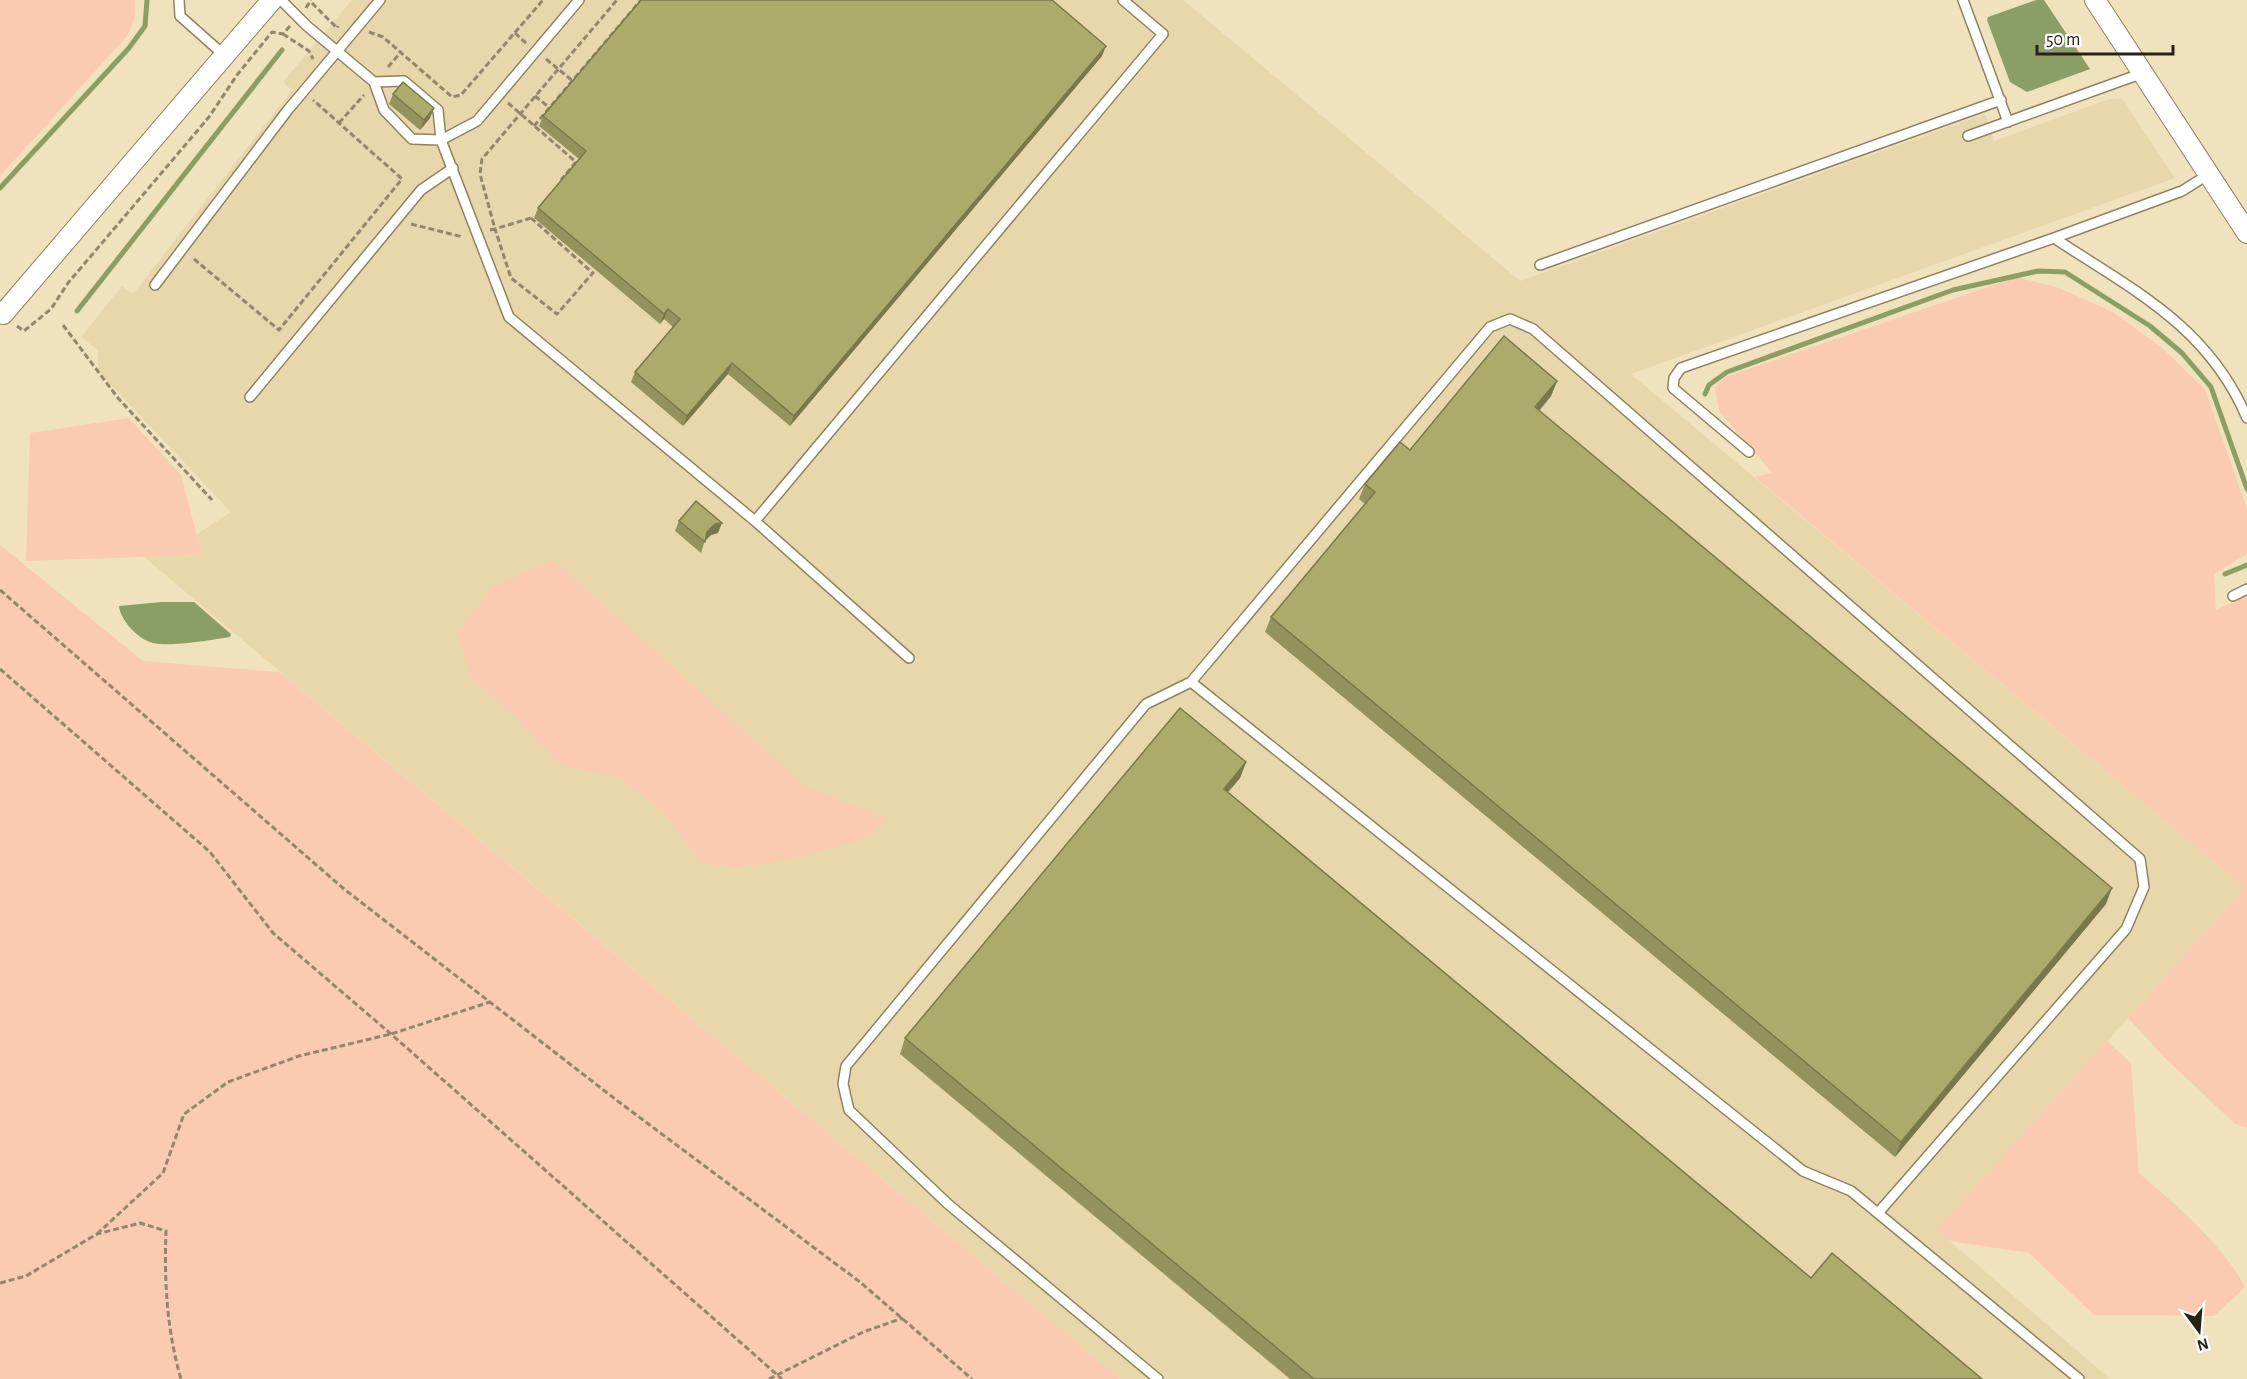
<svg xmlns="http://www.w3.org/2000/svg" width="2247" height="1379" font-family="'Alegreya Sans',sans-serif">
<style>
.built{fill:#e8d7ab}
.green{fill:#facbb0}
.water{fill:#899f65}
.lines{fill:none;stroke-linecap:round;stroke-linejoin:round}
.stream{stroke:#899f65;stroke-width:5}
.lane-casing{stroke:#908261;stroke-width:12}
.street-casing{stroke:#908261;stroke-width:22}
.path{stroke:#92876e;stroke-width:3;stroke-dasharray:6 3;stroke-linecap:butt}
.lane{stroke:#fff;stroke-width:9}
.street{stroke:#fff;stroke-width:20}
.wall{fill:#95935d}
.shaded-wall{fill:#79784c}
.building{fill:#adab6c;stroke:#79784c;stroke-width:1.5}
</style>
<rect width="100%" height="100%" fill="#f1e2be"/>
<!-- built -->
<path class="built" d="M352,0H1183L1520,281L1985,114L1994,141L2109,99L2122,98L2175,178L1631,374L2245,888L1937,1230L2110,1379H1120L144,557L202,555L197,534L231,512L98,371V350L81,337L122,286L133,294L292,90L283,82Z"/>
<!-- green -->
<path class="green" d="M0,0H135V15L128,35L0,176Z
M2017,277L2059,288L2113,312L2161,347L2205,389L2247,509V554L2214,574L2216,610L2247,596V1128L2235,1124L2167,1060L2128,1018L2245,888L1755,477L1772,473L1719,411L1715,388L1725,377Z
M129,418L181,475L202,555L26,561L30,433Z
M0,545L143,661L280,672L1120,1379H0Z
M554,560L805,786L888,819L862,840L799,857L738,868L702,863L664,813L619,777L562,766L512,714L471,678L458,633L491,587Z
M2107,1041L2131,1063L2139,1173C2178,1207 2219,1240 2245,1287L2214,1316L2094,1315L2029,1253L1950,1241L1936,1230Z"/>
<!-- water -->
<path class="water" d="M2036,0H2044L2090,69L2027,92L2010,82L1987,20L1988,17Z
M162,602H194L231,634L230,637C211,640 171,647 153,643C139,640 120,620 119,606Z"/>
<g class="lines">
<!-- stream -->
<path class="stream" d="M0,188L129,48L145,26L147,0
M77,311L282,50
M1705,394L1709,385L1727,372L1953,290L2038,271L2065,272L2150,326L2182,353L2211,387L2247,489
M2225,574L2247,565"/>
<defs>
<path id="lane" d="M179,0L180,16L224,55
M281,0L307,26L374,82L384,110L412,139L441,140L477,121L579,0
M1963,0L2008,122
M374,82L404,81L438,110L441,140L509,317L755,521L909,658
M1968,136L2143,73
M2054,238C2133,290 2208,326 2247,418
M1540,265L2001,100
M155,285L287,111L380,0
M250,397L421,190L453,168
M1749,452L1673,388L1674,378L1681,368L2054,238L2182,191L2209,174
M755,521L1163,34L1123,0
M2233,596L2247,589
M1191,682L1803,1171L1851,1191L2079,1379
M1158,1379L948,1204L849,1110L843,1084L846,1066L1146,704L1191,682L1490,327L1510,319L1533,329L2140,859L2144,887L2126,929L1878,1213"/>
<path id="street" d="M2095,0L2247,233
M3,314L272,0"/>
</defs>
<!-- lane casing -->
<use href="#lane" class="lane-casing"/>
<!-- street casing -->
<use href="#street" class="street-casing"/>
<!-- path -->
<path class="path" d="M312,3L337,28L338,26
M306,8L311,0
M369,32L383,37L452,97L461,95L543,0
M515,33L527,44
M283,34L309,51L313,59
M546,59L574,82
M388,67L400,53
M535,96L550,108
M508,103L576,162L561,180
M339,123L364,95
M534,126L641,0
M531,218L593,273L557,314L511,278L495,229Z
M411,224L463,237
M490,230L495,229L480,174L482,159L617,0
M194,259L279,330L402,179L313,100
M63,325L118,398L212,500
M17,326L24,331L51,309L68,283L209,117L237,75L272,32L283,34L290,26
M0,590L344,889L619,1102L860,1282L972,1379
M0,669L210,852L273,933L391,1034L782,1379
M97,1234L163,1173L184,1114L228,1082L299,1056L391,1034L490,1002
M0,1283L26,1276L97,1234L140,1223L166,1231C164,1282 167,1331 181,1379
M769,1379L863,1332L903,1318"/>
<!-- lane -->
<use href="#lane" class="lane"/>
<!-- street -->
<use href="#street" class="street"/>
</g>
<!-- wall -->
<path class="wall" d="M1102,56L790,426L728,374L683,426L631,382L635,372L673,327L664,319L660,324L534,218L538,208L579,159L539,126L543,116Z
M393,94L430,118L420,130L389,104Z
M1557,381L1551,396L1539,411L2106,904L1895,1157L1265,632L1271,617L1365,504L1359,499L1365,484L1410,450Z
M679,521L718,533L711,535L705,540L701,553L675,531Z
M1246,762L1240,778L1228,792L1811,1278L1982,1379H1290L900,1054L905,1038Z"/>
<!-- shaded-wall -->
<path class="shaded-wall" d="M1106,46L1102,56L790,426L794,416Z
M434,108L430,118L420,130L424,120Z
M668,309L664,319L660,324L664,314Z
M732,363L728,374L683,426L687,416Z
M1557,381L1551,396L1529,423L1535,407Z
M722,523L718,533L711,535L703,543L707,532L715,524Z
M1246,762L1240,778L1218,804L1224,789Z
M2112,888L2106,904L1895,1157L1901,1142Z"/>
<!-- building -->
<path class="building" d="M641,0H1052L1106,46L794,416L732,363L687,416L635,372L680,319L668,309L664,314L538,208L586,151L543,116Z
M403,82L434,108L424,120L393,94Z
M1504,336L1557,381L1535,407L2112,888L1901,1142L1271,617L1375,492L1365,484L1400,442L1410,450Z
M696,501L722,523L715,524L707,532L705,542L679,521Z
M1180,708L1246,762L1224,789L1811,1278L1832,1253L1982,1379H1314L905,1038Z"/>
<!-- north arrow -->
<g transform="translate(2199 1331) rotate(164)" stroke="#ffffff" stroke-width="4.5" paint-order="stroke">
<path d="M0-4.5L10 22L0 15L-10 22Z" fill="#282215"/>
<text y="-9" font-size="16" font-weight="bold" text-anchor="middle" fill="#282215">N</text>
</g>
<!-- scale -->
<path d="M2037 45v9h136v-9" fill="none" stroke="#282215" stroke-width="3"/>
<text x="2046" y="45" font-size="18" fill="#282215" stroke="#ffffff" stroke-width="4.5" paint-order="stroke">50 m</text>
</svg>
